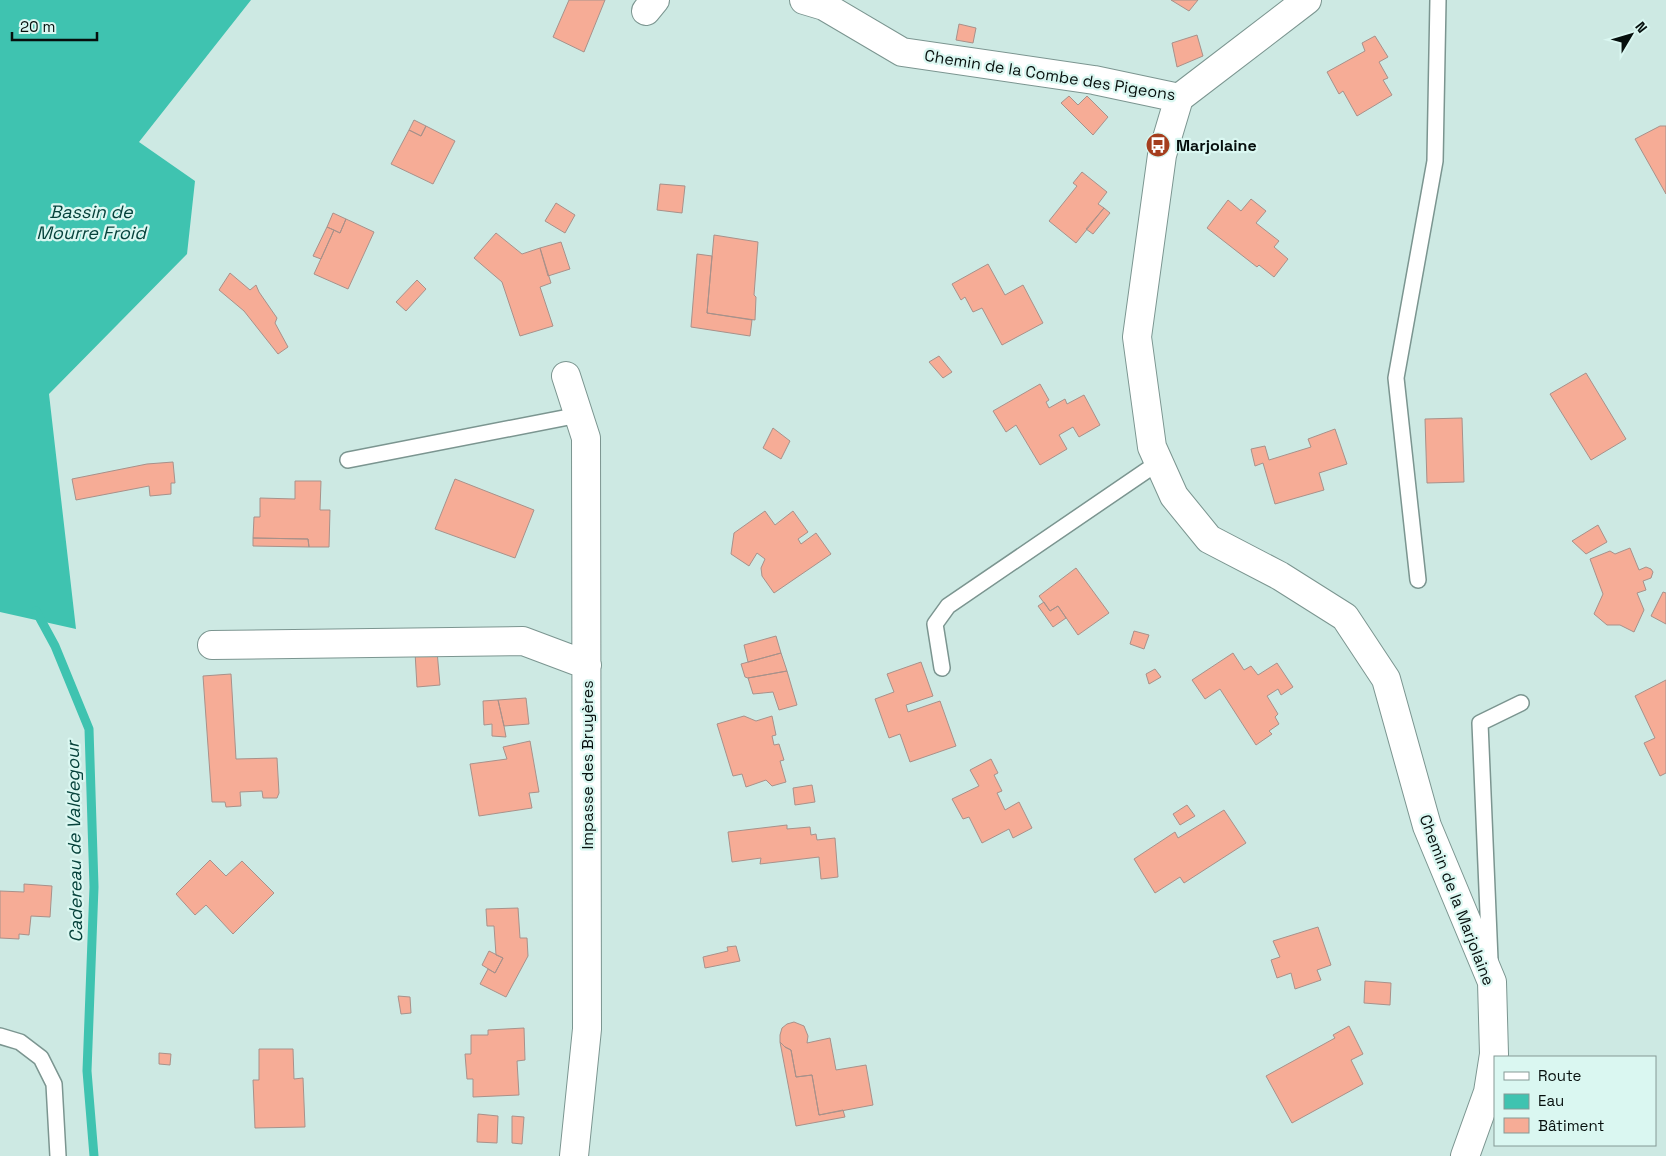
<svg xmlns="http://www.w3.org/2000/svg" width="1666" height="1156" font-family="'Space Grotesk',sans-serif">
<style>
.water{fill:#3fc3b0}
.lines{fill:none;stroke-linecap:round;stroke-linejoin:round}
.stream{stroke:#3fc3b0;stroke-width:9}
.building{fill:#f6ac96;stroke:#a8918a}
.service-casing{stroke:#7b9590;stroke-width:18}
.minor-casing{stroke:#7b9590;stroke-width:30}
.service{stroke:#fff;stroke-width:15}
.minor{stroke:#fff;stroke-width:28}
.labels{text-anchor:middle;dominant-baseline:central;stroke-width:4.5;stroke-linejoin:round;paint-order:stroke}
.street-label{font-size:16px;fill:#060f0d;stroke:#daf7f1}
.poi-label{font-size:16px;font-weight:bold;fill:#060f0d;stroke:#daf7f1;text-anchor:start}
.water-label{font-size:18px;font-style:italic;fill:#06423b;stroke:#daf7f1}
</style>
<rect width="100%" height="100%" fill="#cde9e3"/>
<!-- water -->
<path class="water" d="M0,0H251L139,142L195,181L187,254L49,394L76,629L0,612Z"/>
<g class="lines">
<!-- stream -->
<path class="stream" d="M36,611L55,646L89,729L94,887L87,1071L94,1156"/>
</g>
<!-- building -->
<path class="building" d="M569,0H605L584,52L553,37Z
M1171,0H1198L1189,11Z
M959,24L976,28L973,43L956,40Z
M1197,35L1203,56L1177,67L1172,43Z
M1375,36L1388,57L1379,62L1388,78L1383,80L1392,95L1357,116L1343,91L1339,94L1327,72L1365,51L1362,43Z
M1069,96L1078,105L1087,96L1108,117L1093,135L1061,103Z
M414,120L426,126L421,136L409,130Z
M426,126L455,141L433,184L391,164L409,130L421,136Z
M1660,126H1666V194L1635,139Z
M1082,172L1107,192L1098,204L1104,208L1076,243L1049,221L1077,186L1073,183Z
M660,184L685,186L682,213L657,210Z
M1251,199L1266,211L1256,223L1279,241L1274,247L1288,259L1274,277L1259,265L1257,267L1207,228L1228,200L1241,211Z
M556,203L575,215L565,233L545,221Z
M1104,208L1110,213L1093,234L1086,229Z
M333,213L346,219L340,233L327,227Z
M346,219L374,232L348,289L314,274L334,230L340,233Z
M327,227L334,230L321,259L313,256Z
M496,233L522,254L540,248L551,283L540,287L553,326L520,336L502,282L474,258Z
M714,235L758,242L754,295L756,297L755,320L707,313Z
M561,242L570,269L548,276L540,248Z
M697,254L712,256L707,313L752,320L750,336L691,327Z
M988,264L1005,295L1023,285L1043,323L1002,345L982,308L973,312L965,297L961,300L952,284Z
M230,273L250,290L256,285L259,292L277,318L275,323L288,347L278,354L244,311L219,290Z
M417,280L426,289L406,311L396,302Z
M939,356L952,372L943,378L929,362Z
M1586,373L1626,439L1591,460L1550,394Z
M1040,384L1049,400L1046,402L1049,408L1065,399L1067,404L1084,395L1100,425L1079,437L1073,427L1059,435L1067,449L1040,465L1016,425L1006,432L993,411Z
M1462,418L1464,482L1427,483L1425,419Z
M773,428L790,441L781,459L763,448Z
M1335,429L1347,464L1319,473L1324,490L1275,504L1263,463L1255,466L1251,449L1265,446L1269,460L1311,447L1308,439Z
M173,462L175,483H171V494L150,496L149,486L76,500L72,479L147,464Z
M455,479L534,510L515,558L435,529Z
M295,481H321L320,510H330L329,547H309L308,539L253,538L254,517H260V498L295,499Z
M765,511L775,525L793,511L808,532L798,539L801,544L816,533L831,554L774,593L762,576L761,568L765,559L757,553L749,566L731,554L734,533Z
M1598,525L1607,542L1586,554L1572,541Z
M253,538L308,539L309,547L253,546Z
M1630,548L1639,570L1646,567L1651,569L1653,572L1651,578L1643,581L1646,590L1637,593L1644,610L1634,632L1620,625H1607L1594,614L1603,594L1590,559L1610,551L1615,554Z
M1076,568L1109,613L1078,635L1058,606L1050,611L1039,596Z
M1663,592L1666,593V624L1651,616Z
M1044,602L1050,611L1058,606L1066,618L1053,627L1038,606Z
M1134,631L1149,635L1144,649L1130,644Z
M776,636L781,653L748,662L744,645Z
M437,651L440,685L417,687L415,652Z
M781,653L787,671L748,678L745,677L741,664Z
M1233,653L1244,670L1251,666L1258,675L1277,663L1293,687L1281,695L1278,689L1267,696L1278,714L1275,717L1279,724L1269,731L1272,734L1256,745L1220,689L1205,699L1192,680Z
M921,662L933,696L906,705L908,712L940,701L956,746L910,762L900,734L889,738L875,699L894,692L887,674Z
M1155,669L1161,677L1149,684L1146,674Z
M787,671L797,705L779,710L773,692L753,694L748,678Z
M231,674L236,759L277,758L279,793L277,798H263L262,791L240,792L241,806L226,807L225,802H212L203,676Z
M1666,680V773L1660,776L1644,743L1655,738L1635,696Z
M526,698L529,724L504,726L498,700Z
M498,700L504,726L506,737L492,736V724L484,725L483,701Z
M744,716L756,721L772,716L776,735L772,736L774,745L779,744L784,760L780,761L786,782L772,786L766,780L746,787L742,774L733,776L717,724Z
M530,741L539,792L529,793L532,808L479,816L470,764L507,759L503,747Z
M991,759L998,773L994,775L1002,791L997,793L1005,810L1019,802L1032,828L1013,838L1009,829L982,843L969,817L963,819L952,799L979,786L970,770Z
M812,785L815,802L795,805L793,788Z
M1187,805L1195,816L1180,825L1173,814Z
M1224,810L1246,843L1184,883L1180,877L1155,893L1134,859L1175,832L1178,838Z
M787,825V829L810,827L811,835L816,834L817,840L835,838L838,877L821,879L819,857L760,864L761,858L732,862L728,832Z
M210,860L226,876L242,861L274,893L233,934L206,905L195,915L176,894Z
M24,884L52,886L50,917L31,916L29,935L19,934V939L0,938V891L24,892Z
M518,908L520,938H527L528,956L506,997L480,984L488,969L495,973L503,958L496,955L494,926H487L486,909Z
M1318,927L1331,965L1317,970L1321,980L1295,989L1291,973L1277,978L1271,960L1280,957L1273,941Z
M736,946L740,961L705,968L703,957L728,951L727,947Z
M489,951L503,958L495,973L482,965Z
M1365,981L1391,983L1390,1005L1364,1003Z
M398,996L410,997L411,1013L401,1014Z
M794,1022L804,1026L808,1036L807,1043L830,1038L836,1070L866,1065L873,1105L819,1115L812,1075L796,1077L791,1050L785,1047L780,1042V1035L782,1028L787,1024Z
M1349,1026L1363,1054L1351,1060L1363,1084L1292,1123L1266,1076L1335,1038L1333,1035Z
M524,1028L525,1060L517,1061L519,1095L473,1097V1079H467L465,1054H471V1035H488V1030Z
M780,1042L785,1047L791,1050L796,1077L812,1075L819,1115L843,1110L845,1117L796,1126Z
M259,1049H293L294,1079L303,1078L305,1127L255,1128L253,1080H259Z
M159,1053L171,1054L170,1065L159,1064Z
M478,1114L498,1116L497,1143L477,1142Z
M512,1116L524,1117L522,1144L512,1143Z"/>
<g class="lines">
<defs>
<path id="service" d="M348,460L579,415
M1418,580L1396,378L1435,161L1438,0
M942,668L935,624L948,606L1159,462
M1490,960L1480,723L1521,703
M0,1036L20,1042L41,1058L54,1084L58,1156"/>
<path id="minor" d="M804,0L824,6L902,52L1094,80L1179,98L1307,0
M646,11L655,0
M1179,98L1162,155L1137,337L1152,447L1174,496L1209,539L1280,576L1345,617L1386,679L1427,826L1492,982L1494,1054L1488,1092L1465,1156
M566,376L586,438L587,1029L574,1156
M212,645L523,641L587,665"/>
</defs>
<!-- service casing -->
<use href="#service" class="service-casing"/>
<!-- minor casing -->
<use href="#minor" class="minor-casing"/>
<!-- service -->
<use href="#service" class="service"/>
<!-- minor -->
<use href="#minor" class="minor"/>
</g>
<!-- icons -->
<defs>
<symbol id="bus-disc" viewBox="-11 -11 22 22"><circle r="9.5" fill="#a53e1e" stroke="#daf7f1"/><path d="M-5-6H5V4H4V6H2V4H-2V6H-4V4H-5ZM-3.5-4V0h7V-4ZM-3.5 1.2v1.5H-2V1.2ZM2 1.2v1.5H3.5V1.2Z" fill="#fff"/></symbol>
</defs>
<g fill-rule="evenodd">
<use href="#bus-disc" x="1144" y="131" width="28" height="28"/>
</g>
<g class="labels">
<!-- street labels -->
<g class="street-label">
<text transform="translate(1050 75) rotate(9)">Chemin de la Combe des Pigeons</text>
<text transform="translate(587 765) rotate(-90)">Impasse des Bruyères</text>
<text transform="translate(1457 900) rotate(69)">Chemin de la Marjolaine</text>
</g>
<!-- poi labels -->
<g class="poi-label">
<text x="1176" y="145">Marjolaine</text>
</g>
<!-- water labels -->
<g class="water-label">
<text x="91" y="211">Bassin de<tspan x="91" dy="21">Mourre Froid</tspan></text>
<text transform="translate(74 842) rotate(-91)">Cadereau de Valdegour</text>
</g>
</g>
<!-- legend -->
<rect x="1494" y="1056" width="162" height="90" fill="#daf7f1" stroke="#859a96"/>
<rect x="1504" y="1072" width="25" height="8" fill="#ffffff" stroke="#859a96"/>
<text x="1538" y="1081" font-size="15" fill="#060f0d">Route</text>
<rect x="1504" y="1094" width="25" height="15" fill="#3fc3b0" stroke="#859a96"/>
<text x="1538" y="1106" font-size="15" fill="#060f0d">Eau</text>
<rect x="1504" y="1118" width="25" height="15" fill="#f6ac96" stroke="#859a96"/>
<text x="1538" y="1131" font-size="15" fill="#060f0d">Bâtiment</text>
<!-- north arrow -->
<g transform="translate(1631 35) rotate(52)" stroke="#daf7f1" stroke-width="4" paint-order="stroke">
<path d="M0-4L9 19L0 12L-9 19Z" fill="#060f0d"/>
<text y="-8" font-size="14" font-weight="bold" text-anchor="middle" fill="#060f0d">N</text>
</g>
<!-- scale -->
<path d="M12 32v8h85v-8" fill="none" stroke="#060f0d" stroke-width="2.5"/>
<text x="20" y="32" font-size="15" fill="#060f0d" stroke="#daf7f1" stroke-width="4" paint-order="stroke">20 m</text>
</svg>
